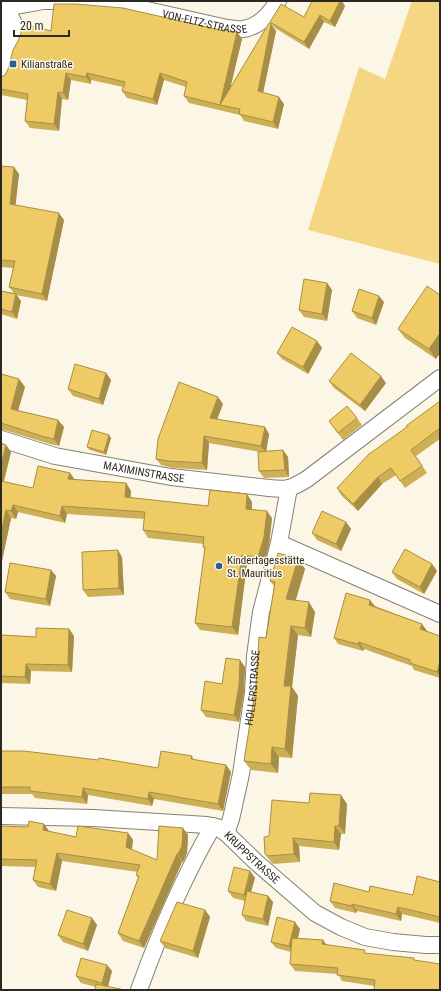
<svg xmlns="http://www.w3.org/2000/svg" width="441" height="991" font-family="'Roboto Condensed',sans-serif">
<style>
.green{fill:#f5d783}
.lines{fill:none;stroke-linecap:round;stroke-linejoin:round}
.street-casing{stroke:#868173;stroke-width:18}
.secondary-casing{stroke:#868173;stroke-width:24}
.street{stroke:#fff;stroke-width:16}
.secondary{stroke:#fff;stroke-width:22}
.wall{fill:#cdaf56}
.shaded-wall{fill:#a78e46}
.building{fill:#eecb64;stroke:#a78e46}
.poi-dot{fill:#275e96;stroke:#fcf6e7;stroke-width:1.5}
.labels{text-anchor:middle;dominant-baseline:central;stroke-width:3;stroke-linejoin:round;paint-order:stroke}
.street-label{font-size:11px;fill:#2b2923;stroke:#fcf6e7}
.poi-label{font-size:11px;fill:#2b2923;stroke:#fcf6e7;text-anchor:start}
</style>
<rect width="100%" height="100%" fill="#fcf6e7"/>
<!-- green -->
<path class="green" d="M412,1H440V264L308,230L359,67L385,79Z"/>
<g class="lines">
<defs>
<g id="street">
<path id="s1" d="M5,14L14,6L26,4L43,1H81L129,6L227,28C232,28 238,30 243,29C259,27 270,14 278,1"/>
<path id="s2" d="M1,439L55,456L171,477L269,488C287,490 291,489 307,479L440,378"/>
<path d="M289,488L279,543L440,614"/>
<path id="s3" d="M1,816L93,818L207,825L217,827L226,833L256,862L315,913L341,927L365,937L393,942L426,945H440"/>
<path id="s4" d="M226,833L231,819L241,774L253,693L255,656L261,612L279,543"/>
<path d="M139,990C159,934 183,878 213,826"/>
</g>
<path id="secondary" d="M1,12C9,16 15,30 12,39C12,42 10,45 8,48C5,56 3,65 1,73"/>
</defs>
<!-- street casing -->
<use href="#street" class="street-casing"/>
<!-- secondary casing -->
<use href="#secondary" class="secondary-casing"/>
<!-- street -->
<use href="#street" class="street"/>
<!-- secondary -->
<use href="#secondary" class="secondary"/>
</g>
<!-- wall -->
<path class="wall" d="M345,6L335,27L324,22L309,49L275,28L270,22L304,17Z
M271,24L276,31L263,93L284,104L278,129L244,121L240,115L189,103L184,96L186,87L164,80L157,105L127,98L122,91L123,87L91,80V84L71,80L68,100L62,99L59,131L30,128L25,121L27,100L1,95V77L5,75L51,31L220,30L237,32L242,39L230,88Z
M1,166L19,174L15,205L64,220L47,301L16,295L21,301L17,319L1,314V291L14,293L9,287L13,268L1,267Z
M327,283L332,290L327,321L304,317L299,310Z
M440,295V353L436,359L405,338L398,329Z
M384,302L376,325L357,318L352,311Z
M317,341L322,348L308,374L282,359L277,353Z
M106,373L111,380L103,405L73,396L68,389Z
M1,374L19,379L25,387L18,411L58,420L64,427L59,446L50,444L4,430H1Z
M329,381L386,383L365,411L334,388Z
M440,401V439L416,456L427,473L405,488L396,475L382,484L358,511L341,495L337,488L407,427Z
M223,404L217,419L265,427L269,434L266,451L283,450L288,457L289,477L264,478L259,471L260,452L209,443L207,470L173,468L161,465L156,459Z
M357,418L362,425L343,440L329,421Z
M109,435L111,438L106,455L90,450L87,447Z
M1,443L6,445L11,452L4,482L33,488L70,473L75,480L126,483L131,491L130,498L208,506L252,502V509L272,518L269,545L264,565L247,563L238,635L200,630L195,623L205,549L203,547L204,544L148,538L143,530L144,519L67,514L65,523L18,512L16,519L11,518L2,561H1Z
M346,522L351,529L341,551L317,540L312,533Z
M122,557L124,595L88,597L83,590Z
M298,559L305,569L296,600L315,612L311,637L298,635L292,687L298,696L292,758L279,757L278,773L251,770L244,761L256,685L266,638L274,586L270,581Z
M432,564L437,571L424,594L397,579L392,572Z
M51,570L56,576L50,606L10,599L5,592Z
M375,606L422,624L427,631L440,636V678L414,670L412,666L364,649L363,651L338,644L334,638Z
M69,629L74,636L72,672L31,671L30,684L1,683V635L36,637Z
M245,667L244,692L239,722L206,717L201,710L222,684Z
M1,751L158,768L192,756L194,760L226,765L231,772L223,811L154,799L152,806L88,795L87,804L35,798L32,794H1Z
M309,803L347,804L345,834H341L339,850L299,846L300,862L273,864L271,862L265,854L269,836Z
M44,824L49,832L76,837L128,833L133,840L132,850L157,860L183,828L188,835L187,853L183,862H182L144,948L123,941L118,933L138,878L136,875L138,872L62,861L56,891L38,887L33,880L35,867L1,866V826L28,827Z
M250,871L255,878L251,892L268,896L273,902L268,926L246,921L242,915L245,901L233,898L228,891Z
M440,882V923L402,914L401,921L357,911L356,913L335,908L330,901L369,892L413,895Z
M205,910L210,917L198,958L165,948L160,941Z
M92,918L97,925L88,951L63,942L58,935Z
M300,929L298,938L323,940L326,945L367,954L414,958L374,986L342,981L338,974L295,971L290,964L291,952L276,948L271,942Z
M107,965L112,971L108,987H96L81,983L76,976Z"/>
<!-- shaded-wall -->
<path class="shaded-wall" d="M338,1H342L345,6L335,27L330,21Z
M320,15L324,22L309,49L304,42Z
M271,24L276,31L262,98L258,91Z
M237,32L242,39L226,106L220,105L225,111L220,105Z
M66,73L71,80L68,100L63,93Z
M87,73L91,80V84L86,77Z
M160,73L164,80L157,105L153,99Z
M58,92L62,99L59,131L54,124Z
M279,97L284,104L278,129L273,122Z
M14,167L19,174L15,211L10,204Z
M59,213L64,220L47,301L42,294Z
M327,283L332,290L327,321L322,314Z
M16,294L21,301L17,319L12,312Z
M379,296L384,302L376,325L372,318Z
M440,333V353L436,359L429,349Z
M317,341L322,348L308,374L303,367Z
M106,373L111,380L103,405L99,399Z
M381,376L386,383L365,411L360,405Z
M19,379L25,387L16,417L11,409Z
M218,397L223,404L215,425L210,418Z
M58,420L64,427L59,446L54,439Z
M265,427L269,434L266,453L261,446Z
M109,435L111,438L106,455L104,452Z
M204,436L209,443L207,470L202,463Z
M6,445L11,452L2,487L1,486V465Z
M283,450L288,457L289,477L285,470Z
M70,473L75,480L68,479Z
M378,477L382,484L358,511L353,504Z
M126,483L131,491L130,504L125,497Z
M247,494L252,502L251,516L246,509Z
M13,505L18,512L16,519L11,511Z
M62,506L67,514L65,523L60,516Z
M6,510L11,518L2,561L1,560V533Z
M267,511L272,518L269,545L264,565L258,557Z
M346,522L351,529L341,551L336,544Z
M118,550L122,557L124,595L119,588Z
M242,555L247,563L238,635L232,627Z
M298,559L305,569L293,608L286,599Z
M432,564L437,571L424,594L420,587Z
M51,570L56,576L50,606L46,599Z
M370,600L375,606L374,612L369,605Z
M309,602L315,612L311,637L305,628Z
M422,624L427,631L425,636L420,629Z
M291,626L298,635L292,687L298,696L292,758L285,749L284,686Z
M69,629L74,636L72,672L68,665Z
M359,642L364,649L363,651L358,644Z
M240,660L245,667L244,692L239,722L234,715Z
M440,662V676L437,672Z
M26,664L31,671L30,684L25,677Z
M272,747L279,757L278,773L271,764Z
M226,765L231,772L223,811L218,804Z
M83,788L88,795L87,804L82,797Z
M149,792L154,799L152,806L148,799Z
M341,795L347,804L345,834L339,826Z
M44,824L49,831L48,838L43,830Z
M335,826L341,834L339,850L334,842Z
M183,828L188,835L187,853L183,862L178,854Z
M128,833L133,840L131,854L126,847Z
M293,838L299,846L300,862L294,854Z
M57,853L62,861L56,891L50,884Z
M177,854L182,862L144,948L139,941Z
M250,871L255,878L248,902L244,895Z
M268,896L273,902L268,926L263,919Z
M352,904L357,911L356,913L352,906Z
M398,907L402,914L401,921L396,914Z
M205,910L210,917L198,958L193,951Z
M92,918L97,925L88,951L83,944Z
M295,922L300,929L294,953L289,946Z
M323,940L328,947L322,944Z
M107,965L112,971L107,990L102,983Z"/>
<!-- building -->
<path class="building" d="M312,1H340L330,21L320,15L304,42L270,22L281,4L304,17Z
M54,4H76L123,8L220,30L237,32L220,105L184,96L187,82L160,73L153,99L122,91L125,82L87,73L86,77L66,73L63,93L58,92L54,124L25,121L28,94L1,89V77L5,75L8,69L13,50L18,41L24,24L51,31Z
M269,23L271,24L258,91L279,97L273,122L239,114L240,109L220,105Z
M1,166L14,167L10,204L59,213L42,294L9,287L15,261L1,260Z
M304,279L327,283L322,314L299,310Z
M427,286L440,295V333L429,349L398,329Z
M359,289L379,296L372,318L352,311Z
M1,291L16,294L12,312L1,309Z
M292,327L317,341L303,367L277,353Z
M351,353L381,376L360,405L329,381Z
M75,364L106,373L99,399L68,389Z
M1,374L19,379L11,409L58,420L54,439L45,437L1,423Z
M179,382L218,397L210,418L265,427L261,446L204,436L202,463L168,461L156,459L158,439Z
M440,401V428L411,450L422,466L400,481L391,468L378,477L353,504L337,488L369,454L407,427L406,426Z
M347,406L357,418L338,433L329,421Z
M92,430L109,435L104,452L87,447Z
M1,443L6,445L1,465Z
M283,450L285,470L259,471L258,452Z
M38,466L70,473L68,479L126,483L125,497L208,506L210,490L247,494L246,509L267,511L264,537L258,557L242,555L232,627L195,623L205,547H203L204,537L143,530L145,512L62,506L60,516L13,505L11,511L6,510L1,533V481L33,488Z
M322,511L346,522L336,544L312,533Z
M405,549L432,564L420,587L392,572Z
M118,550L119,588L83,590L82,552Z
M278,553L298,559L286,599L309,602L305,628L291,626L284,686H291L285,749L272,747L271,764L244,761L256,685L259,637L266,638L275,582L270,581Z
M10,563L51,570L46,599L5,592Z
M346,593L370,600L369,605L422,624L420,629L440,636V662L437,672L410,663V660L359,642L358,644L334,638Z
M36,628L69,629L68,665L26,664L25,677L1,676V635L36,637Z
M226,658L240,660L239,685L234,715L201,710L205,681L222,684Z
M1,751H24L98,760L99,758L158,768L161,751L192,756L191,759L226,765L218,804L149,792L148,799L83,788L82,797L30,791V787H1Z
M310,793L341,795L339,826H335L334,842L293,838L294,854L267,856L265,854L264,837L269,836L272,800L309,803Z
M29,821L44,824L43,830L76,837L78,826L128,833L126,847L157,860L159,826L183,828L182,846L178,854H177L139,941L118,933L139,876L136,875L140,865L57,853L50,884L33,880L37,860L1,859V826L28,827Z
M234,867L250,871L244,895L228,891Z
M417,876L440,882V917L398,907L396,914L352,904V906L330,901L334,883L369,892L370,886L413,895Z
M247,891L268,896L263,919L242,915Z
M177,902L205,910L193,951L160,941Z
M67,910L92,918L83,944L58,935Z
M277,917L295,922L289,946L271,942Z
M292,938L323,940L322,944L365,950L364,953L414,958V960L440,964V990H374L375,980L337,975L338,968L290,964Z
M81,958L107,965L102,983L76,976Z
M96,984L125,990H95Z"/>
<!-- markers -->
<g class="poi-dot">
<rect x="9" y="60" width="8" height="8" rx="2"/>
<circle cx="219" cy="566" r="4"/>
</g>
<g class="labels">
<!-- street labels -->
<g class="street-label">
<text stroke="none"><textPath href="#s1" startOffset="205">VON-ELTZ-STRASSE</textPath></text>
<text stroke="none"><textPath href="#s2" startOffset="147">MAXIMINSTRASSE</textPath></text>
<text stroke="none"><textPath href="#s4" startOffset="148">HOLLERSTRASSE</textPath></text>
<text stroke="none"><textPath href="#s3" startOffset="263">KRUPPSTRASSE</textPath></text>
</g>
<!-- poi labels -->
<g class="poi-label">
<text x="21" y="64">Kilianstraße</text>
<text x="227" y="560">Kindertagesstätte<tspan x="227" dy="13">St. Mauritius</tspan></text>
</g>
</g>
<!-- border -->
<rect width="441" height="991" fill="none" stroke="#2b2923" stroke-width="4"/>
<!-- scale -->
<path d="M14 30v6h55v-6" fill="none" stroke="#2b2923" stroke-width="2"/>
<text x="20" y="30" font-size="12" fill="#2b2923" stroke="#fcf6e7" stroke-width="3" paint-order="stroke">20 m</text>
</svg>
